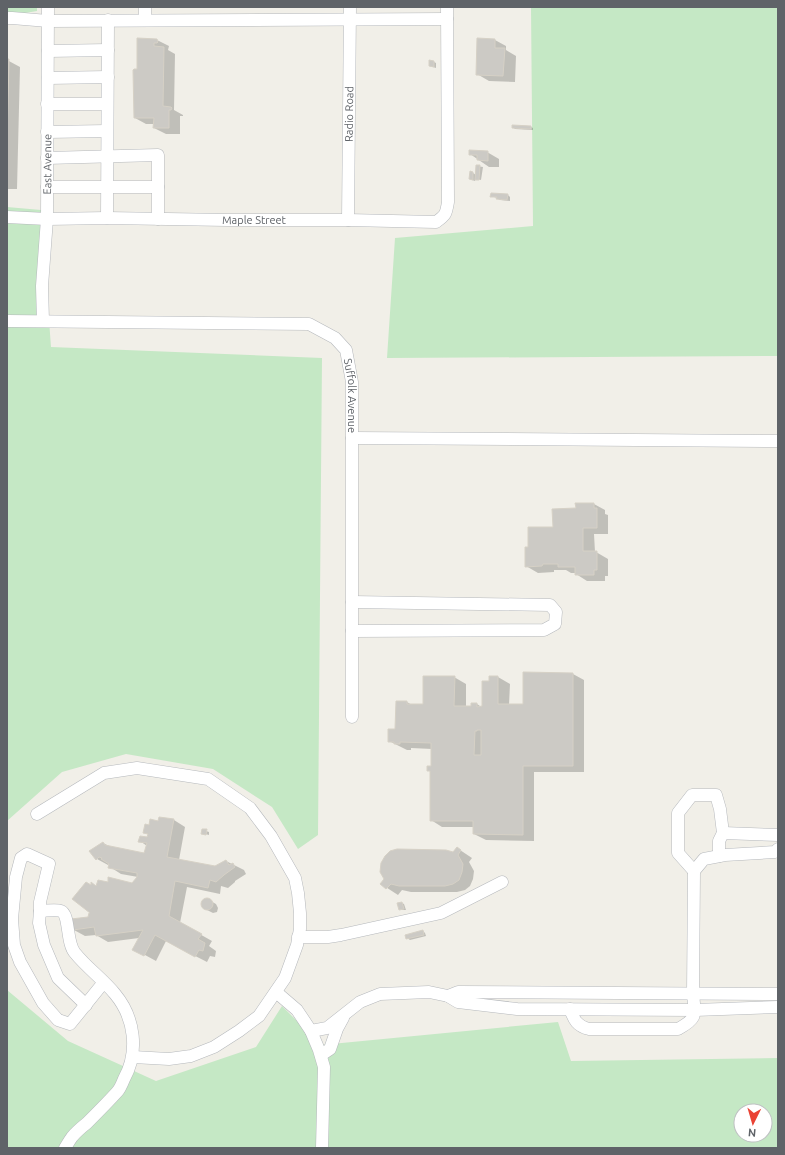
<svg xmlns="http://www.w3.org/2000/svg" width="785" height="1155" font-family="Ubuntu,sans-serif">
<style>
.green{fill:#c5e8c5;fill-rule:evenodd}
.shadow{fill:#0003}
.building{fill:#cccac5;stroke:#d6d1c6;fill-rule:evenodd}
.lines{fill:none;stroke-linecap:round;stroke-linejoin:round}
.minor-casing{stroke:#b5b8bc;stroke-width:13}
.minor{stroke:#fff;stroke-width:12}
.labels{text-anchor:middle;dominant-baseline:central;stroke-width:3;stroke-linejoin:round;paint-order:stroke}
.street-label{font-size:11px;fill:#5f6368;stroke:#fff}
</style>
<rect width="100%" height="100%" fill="#f1efe8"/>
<!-- green -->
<path class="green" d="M7,7H37V11L7,16Z
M531,7H778V356L387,358L395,238L533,226Z
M7,207L41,210L51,347L322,358L318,835L298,849L272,807L213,769L126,754L62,772L7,821Z
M7,990L68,1041L156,1081L256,1047L282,1006L321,1045L558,1022L571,1061L778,1058V1148H7ZM741,1111H765V1135H741Z"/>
<!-- shadow -->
<path class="shadow" d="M138,39L157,40L169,46L168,50L175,54L174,110L183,115V116H180V134H166L154,128V124H146L135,118L138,70Z
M495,40L506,46V50L516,56L515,82L489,81L477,74Z
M7,60L20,67L17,189H7Z
M434,62L436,63V68L430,66Z
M513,127H531L533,128V130L515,129Z
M487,152L499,159V167H489L470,154Z
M477,166L483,167L481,180L477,179V180L475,179V181L472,180L470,179L473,173L476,175Z
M508,195L510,197V201L500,200L497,198L491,196Z
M594,504L605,510V514L608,515V534H594L595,552H596L608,559V576H605V581H587L576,574V573H571L566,570H554V572L538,573L526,566L529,548L577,509Z
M573,674L584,680V772H534V841L486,840L474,834V827H442L431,820V772L428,770L432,767V749L411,748V750H407L389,741L396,730L407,702L412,705H424L454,677L466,684V707H472L477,704L483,708L490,682V677H498L510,684L509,705H524Z
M174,820L185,827L179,860L216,867L226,861L244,870L246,874L235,881V882L228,888L221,886L220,894L187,887L180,923L212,941L209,946L216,951L215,957L210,956L207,962L166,941L156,961L134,949L139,938L108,942L96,935L85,936L74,930L89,917L94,915L92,884L97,887L108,883L132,884L138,877L121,874L110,867V863L108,865L97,859L103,843L111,847L145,854L147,846L140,841L148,838L149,835L145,832L150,826L159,822Z
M203,830L209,832V835L202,833Z
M457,848L472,858L469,862L474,871L473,879L470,886L465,890L457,892H411L402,890L398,895L381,884L453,853Z
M207,899L216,904L218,908L217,912L213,913L203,908L202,905V901Z
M402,903L404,904L406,910H402L400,909Z
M423,931L425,933L426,936L410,940L407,938Z"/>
<!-- building -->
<path class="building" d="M137,38L157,39L158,42L157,43H154V46L164,47L163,106L171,107L172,108L171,110H169V128H153L154,118H134L133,70L134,69H137Z
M477,38L495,39V48H505L503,76L476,75Z
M7,59H9L7,141Z
M429,60L434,61V67L429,66Z
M512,125L531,126V129L512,128Z
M469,150L488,151V161L477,160V155H469Z
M476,165H480L479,180H475Z
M470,171L473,172V180L469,179Z
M491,193L508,194L507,200L496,199L497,197H490Z
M575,503H594V508H597V528H583V551H597V570H594V575H575V567H558V564H543L542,566L525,567V547H528V527H553L552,509L576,508Z
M523,672L573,673V766H523V835L473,834V821H430V771H427V766H431V743L400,742V744H394V742H388V729H395L396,701H407V704H423V676H455L454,706H471V703H477V707L482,706V681H489V676H498V704H523ZM477,730H481V755H474L475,731H477Z
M159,817L174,819L167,857L215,866L226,860L229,865L233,863L235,867L224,875L216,882L210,880L208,888L175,881L169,916L202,934L198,939L205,943L203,951L199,950L195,957L155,935L144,956L132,950L143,930L96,936L94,927L73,930L71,919L88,917L89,913H90L72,899L86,882L91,885V882L96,886L98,880L108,882V877L132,883L137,877V873L108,868L109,864L101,859L102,858L99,857L96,860L89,851L103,842L105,845L144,853L147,843L138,842L140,836L147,837L148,834L143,833L145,824L149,825L150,819L158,821Z
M202,829H207L206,835L201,834Z
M457,847L461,850L458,855L463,864L462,872L459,880L453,884L445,886H399L391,884L386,889L380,884L384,879L380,872L381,863L385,856L390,851L397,849L446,850L453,852Z
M201 904a6 6 0 1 1 12 0a6 6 0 1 1-12 0Z
M402,902L404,909L399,910L397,903Z
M423,930L424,935L406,939L405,935Z"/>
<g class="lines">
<defs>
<g id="minor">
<path d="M7,18H12L48,21L447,19"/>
<path d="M145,20V7"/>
<path d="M48,51L108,50"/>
<path d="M48,78L108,77"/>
<path d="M47,104H107"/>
<path d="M47,132L107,131"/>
<path d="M47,158L158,155V219"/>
<path d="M47,187H158"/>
<path id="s1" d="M7,217L47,219L107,218L227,220H348L436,222C446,215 446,214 448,202L447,7"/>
<path d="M107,218L108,20"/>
<path id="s2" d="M348,220L350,7"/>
<path id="s3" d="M7,321L309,324L335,338L346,350L352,382V717"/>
<path id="s4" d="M43,321L42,286L47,219L48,7"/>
<path d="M352,438L778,441"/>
<path d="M352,631L544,630L555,624L556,612L550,605L352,602"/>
<path d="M37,814L104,773L137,768L208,779L250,808L271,836L295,878L298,893L300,913V929L297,945L285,978L259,1016L239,1031L214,1047L191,1056L169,1059L133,1057"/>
<path d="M719,856V841L723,833L778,835"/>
<path d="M694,871L678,853V813L692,795H716L720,809L723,833"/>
<path d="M40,911L39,923L44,945L58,978L86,1005"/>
<path d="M298,937H328L341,935L441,913L502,882"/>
<path d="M276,992L297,1010L311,1031L319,1050L324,1067L322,1148"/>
<path d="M448,996L458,992L778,994"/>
<path d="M570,1009C574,1020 577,1026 589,1029H678C698,1018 695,1015 693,994L694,871L704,859L725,855L775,852L778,849"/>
<path d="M311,1031L327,1028L360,1002L380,994L429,992L448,996L458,1002L517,1009L695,1010L778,1007"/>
<path d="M321,1055L330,1049L337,1029L343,1018"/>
<path d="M65,1148C67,1145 69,1141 72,1137C76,1132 82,1127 87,1123C97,1113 107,1103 117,1092C120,1089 122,1084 124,1079C139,1052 135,1018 115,994C103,979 87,968 75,953C66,943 70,915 61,911C56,909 46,911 40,911V902L49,864L27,854L21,858L16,877L12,919L14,945L20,962L43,1003L58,1020L70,1024L104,982"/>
</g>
</defs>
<!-- minor casing -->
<use href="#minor" class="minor-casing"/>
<!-- minor -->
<use href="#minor" class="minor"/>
</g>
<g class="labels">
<!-- street labels -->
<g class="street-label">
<text stroke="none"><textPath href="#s2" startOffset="106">Radio Road</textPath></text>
<text stroke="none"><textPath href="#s4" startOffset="157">East Avenue</textPath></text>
<text stroke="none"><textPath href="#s1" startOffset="247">Maple Street</textPath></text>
<text stroke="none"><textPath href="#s3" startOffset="394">Suffolk Avenue</textPath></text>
</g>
</g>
<!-- border -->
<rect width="785" height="1155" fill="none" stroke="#5f6368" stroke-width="16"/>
<!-- north arrow -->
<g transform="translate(753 1123) rotate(185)"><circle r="19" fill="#ffffff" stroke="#bfc1c3"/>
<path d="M0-3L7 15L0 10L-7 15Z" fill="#ea4335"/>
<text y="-6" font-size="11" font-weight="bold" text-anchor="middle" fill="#5f6368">N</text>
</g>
</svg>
